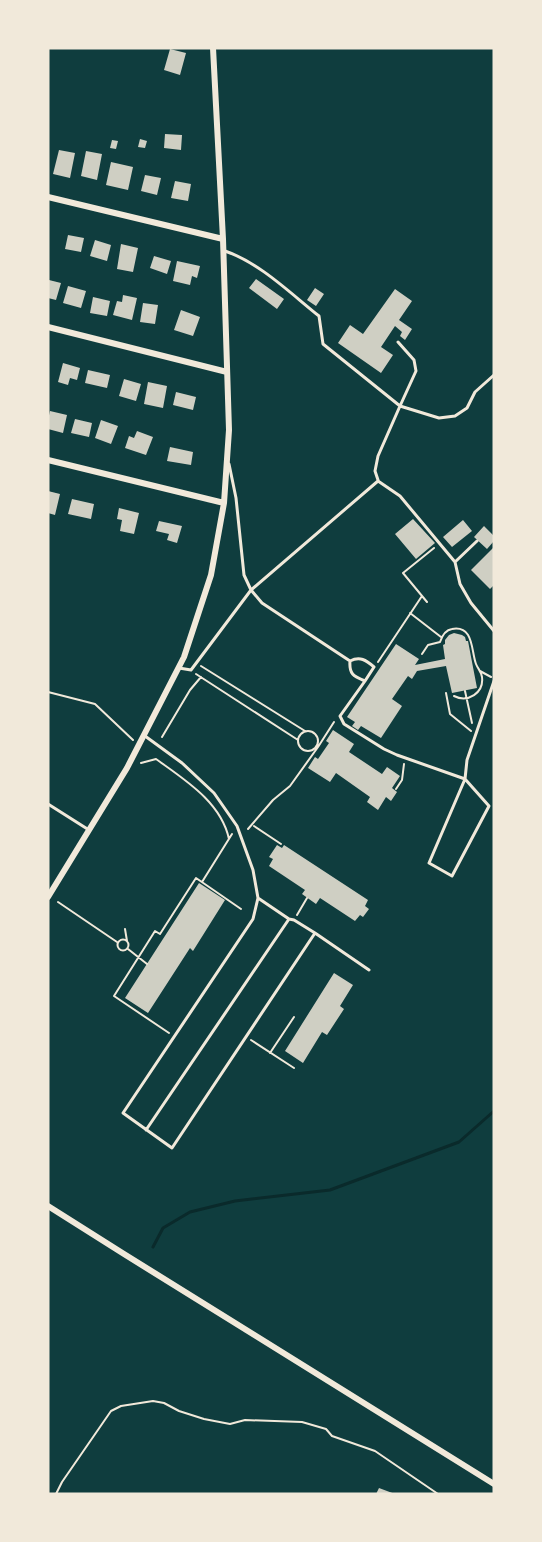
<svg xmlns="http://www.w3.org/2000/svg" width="542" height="1542" font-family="'IBM Plex Sans',sans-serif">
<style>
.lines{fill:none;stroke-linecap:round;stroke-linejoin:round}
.stream{stroke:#0a2a2b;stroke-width:3}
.building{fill:#cfcfc3}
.path{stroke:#f1e9da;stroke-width:2}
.service{stroke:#f1e9da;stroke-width:3}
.minor{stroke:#f1e9da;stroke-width:6}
</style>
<rect width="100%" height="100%" fill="#0f3d3e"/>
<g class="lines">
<!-- stream -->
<path class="stream" d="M153,1247L163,1228L190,1212L235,1201L330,1190L459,1142L494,1111"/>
</g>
<!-- building -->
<path class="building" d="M170,49L186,53L180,75L164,70Z
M165,134L182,135L181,150L164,148Z
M140,139L147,141L145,148L138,147Z
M112,140L118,141L116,149L110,148Z
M59,150L75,153L70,178L53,174Z
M86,151L102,154L97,180L81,176Z
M111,162L133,167L128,190L106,185Z
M145,175L161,178L157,195L141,191Z
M175,181L191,184L188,201L171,198Z
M68,235L84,238L81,252L65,249Z
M95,240L111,245L107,261L90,256Z
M121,244L138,248L133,272L117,269Z
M154,256L171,261L167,274L150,268Z
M177,261L200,266L197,278L192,276L190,285L173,281Z
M256,279L284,299L277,309L249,288Z
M49,280L61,283L56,300L48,298Z
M68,286L86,291L81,308L63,303Z
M315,288L324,294L316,306L307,300Z
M395,289L412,301L399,320L412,329L405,340L400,336L402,332L395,326L381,347L393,355L381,373L338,343L350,325L363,334Z
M123,295L137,298L132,320L113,315L117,301L122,302Z
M93,297L110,301L107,316L90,313Z
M143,303L158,305L155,324L140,322Z
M181,310L200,317L193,336L174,330Z
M63,363L80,368L77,380L70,378L68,385L58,382Z
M88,370L110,375L107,388L85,383Z
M124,379L141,384L136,401L119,396Z
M148,382L167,386L163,408L144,404Z
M176,392L196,397L193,410L173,405Z
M50,411L67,415L63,433L48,429V420Z
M75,419L92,423L89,437L71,433Z
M101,420L118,426L111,444L95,438Z
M137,431L153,437L146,455L125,448L129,436L134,438Z
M170,447L193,452L191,465L167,461Z
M48,491L60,494L55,515L48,513Z
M72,499L94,504L91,519L68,514Z
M119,508L139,513L134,534L120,531L122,520L117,519Z
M413,519L435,543L416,559L395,534Z
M463,520L472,531L452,547L443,537Z
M159,521L182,526L177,543L167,540L169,534L156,531Z
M484,526L494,536V541L487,549L474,537Z
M494,547V585L490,589L471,570Z
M454,633L462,635L465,637L466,641H468L477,688L452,693L446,666L417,671L412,679L408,676L392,699L402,706L381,738L361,726L358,730L352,726L355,722L347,717L396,644L419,659L415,665L445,659L443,645L445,644V640L449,635Z
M333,730L354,744L349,752L382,774L387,767L400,776L392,788L397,792L391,801L386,797L378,810L367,802L370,797L336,773L330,782L308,768L315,757L318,759L329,743L326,741Z
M277,845L282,848L284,845L368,900L365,906L369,909L363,917L360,915L355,921L320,898L316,904L302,894L305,890L269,866L273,859L269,857Z
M199,883L225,900L193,951L190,948L148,1013L125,998Z
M334,973L353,985L340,1006L344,1009L327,1035L322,1032L303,1063L285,1051Z
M379,1488L395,1494H376Z"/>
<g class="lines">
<!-- path -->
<path class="path" d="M427,602L403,573L434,548
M410,613L441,637
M422,654L428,645L440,642C442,636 445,630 452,629C474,625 471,651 476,664C478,669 481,671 482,677C484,693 468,703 454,696
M378,662L422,596
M201,666L305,731
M480,671L491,677
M196,674L298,740
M465,691L472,723
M48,692L95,704L133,740
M446,693L450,714L471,731
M298 741a10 10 0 1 1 20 0a10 10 0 1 1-20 0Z
M162,737L190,690L201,677
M141,763L156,759C185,780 221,802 229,839
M396,789L402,780L404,764
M254,826L281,844
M248,829L273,800L290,786L318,747L334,722
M202,882L232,834
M58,902L117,942
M297,915L307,898
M125,929L127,941
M117.5 945a5.5 5.5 0 1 1 11 0a5.5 5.5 0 1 1-11 0Z
M128,949L147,964
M169,1033L114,996L155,931L160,934L196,878L241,909
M251,1040L294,1068
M270,1053L294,1017
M56,1494L62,1482L111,1411L121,1406L153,1401L164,1403L179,1411L204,1419L230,1424L245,1420L302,1422L326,1429L332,1436L375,1451L438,1494"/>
<!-- service -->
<path class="service" d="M225,251C260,263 290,293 319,316L323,344L400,406L378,456L375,471L378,480
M398,342L414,360L416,371L400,406L439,418L455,416L467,408L475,392L494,375
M229,464L236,498L244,575L251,590L262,603L350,661C349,674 353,676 365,681L340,716L344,724L384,749L397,755L465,779L489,806L452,876L429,863L465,779L467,760L494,681
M455,562L460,584L471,603L494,631
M350,661C360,656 366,660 374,667L365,681
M179,668L191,670L251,590L378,481L400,496L455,562L477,541
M145,736L182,763L214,793L237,826L253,870L258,898L253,919L123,1113L172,1148L315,933L294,920L289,919L258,898
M48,804L89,830
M315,933L369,970
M146,1130L289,919"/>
<!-- minor -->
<path class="minor" d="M48,197L223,239
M48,327L227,372
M48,460L224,503
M48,897L127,768L184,657L211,575L224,503L229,430L223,239L213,48
M48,1206L124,1254L494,1484"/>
</g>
<!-- border -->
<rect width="542" height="1542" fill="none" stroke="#f1e9da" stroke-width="99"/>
</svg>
